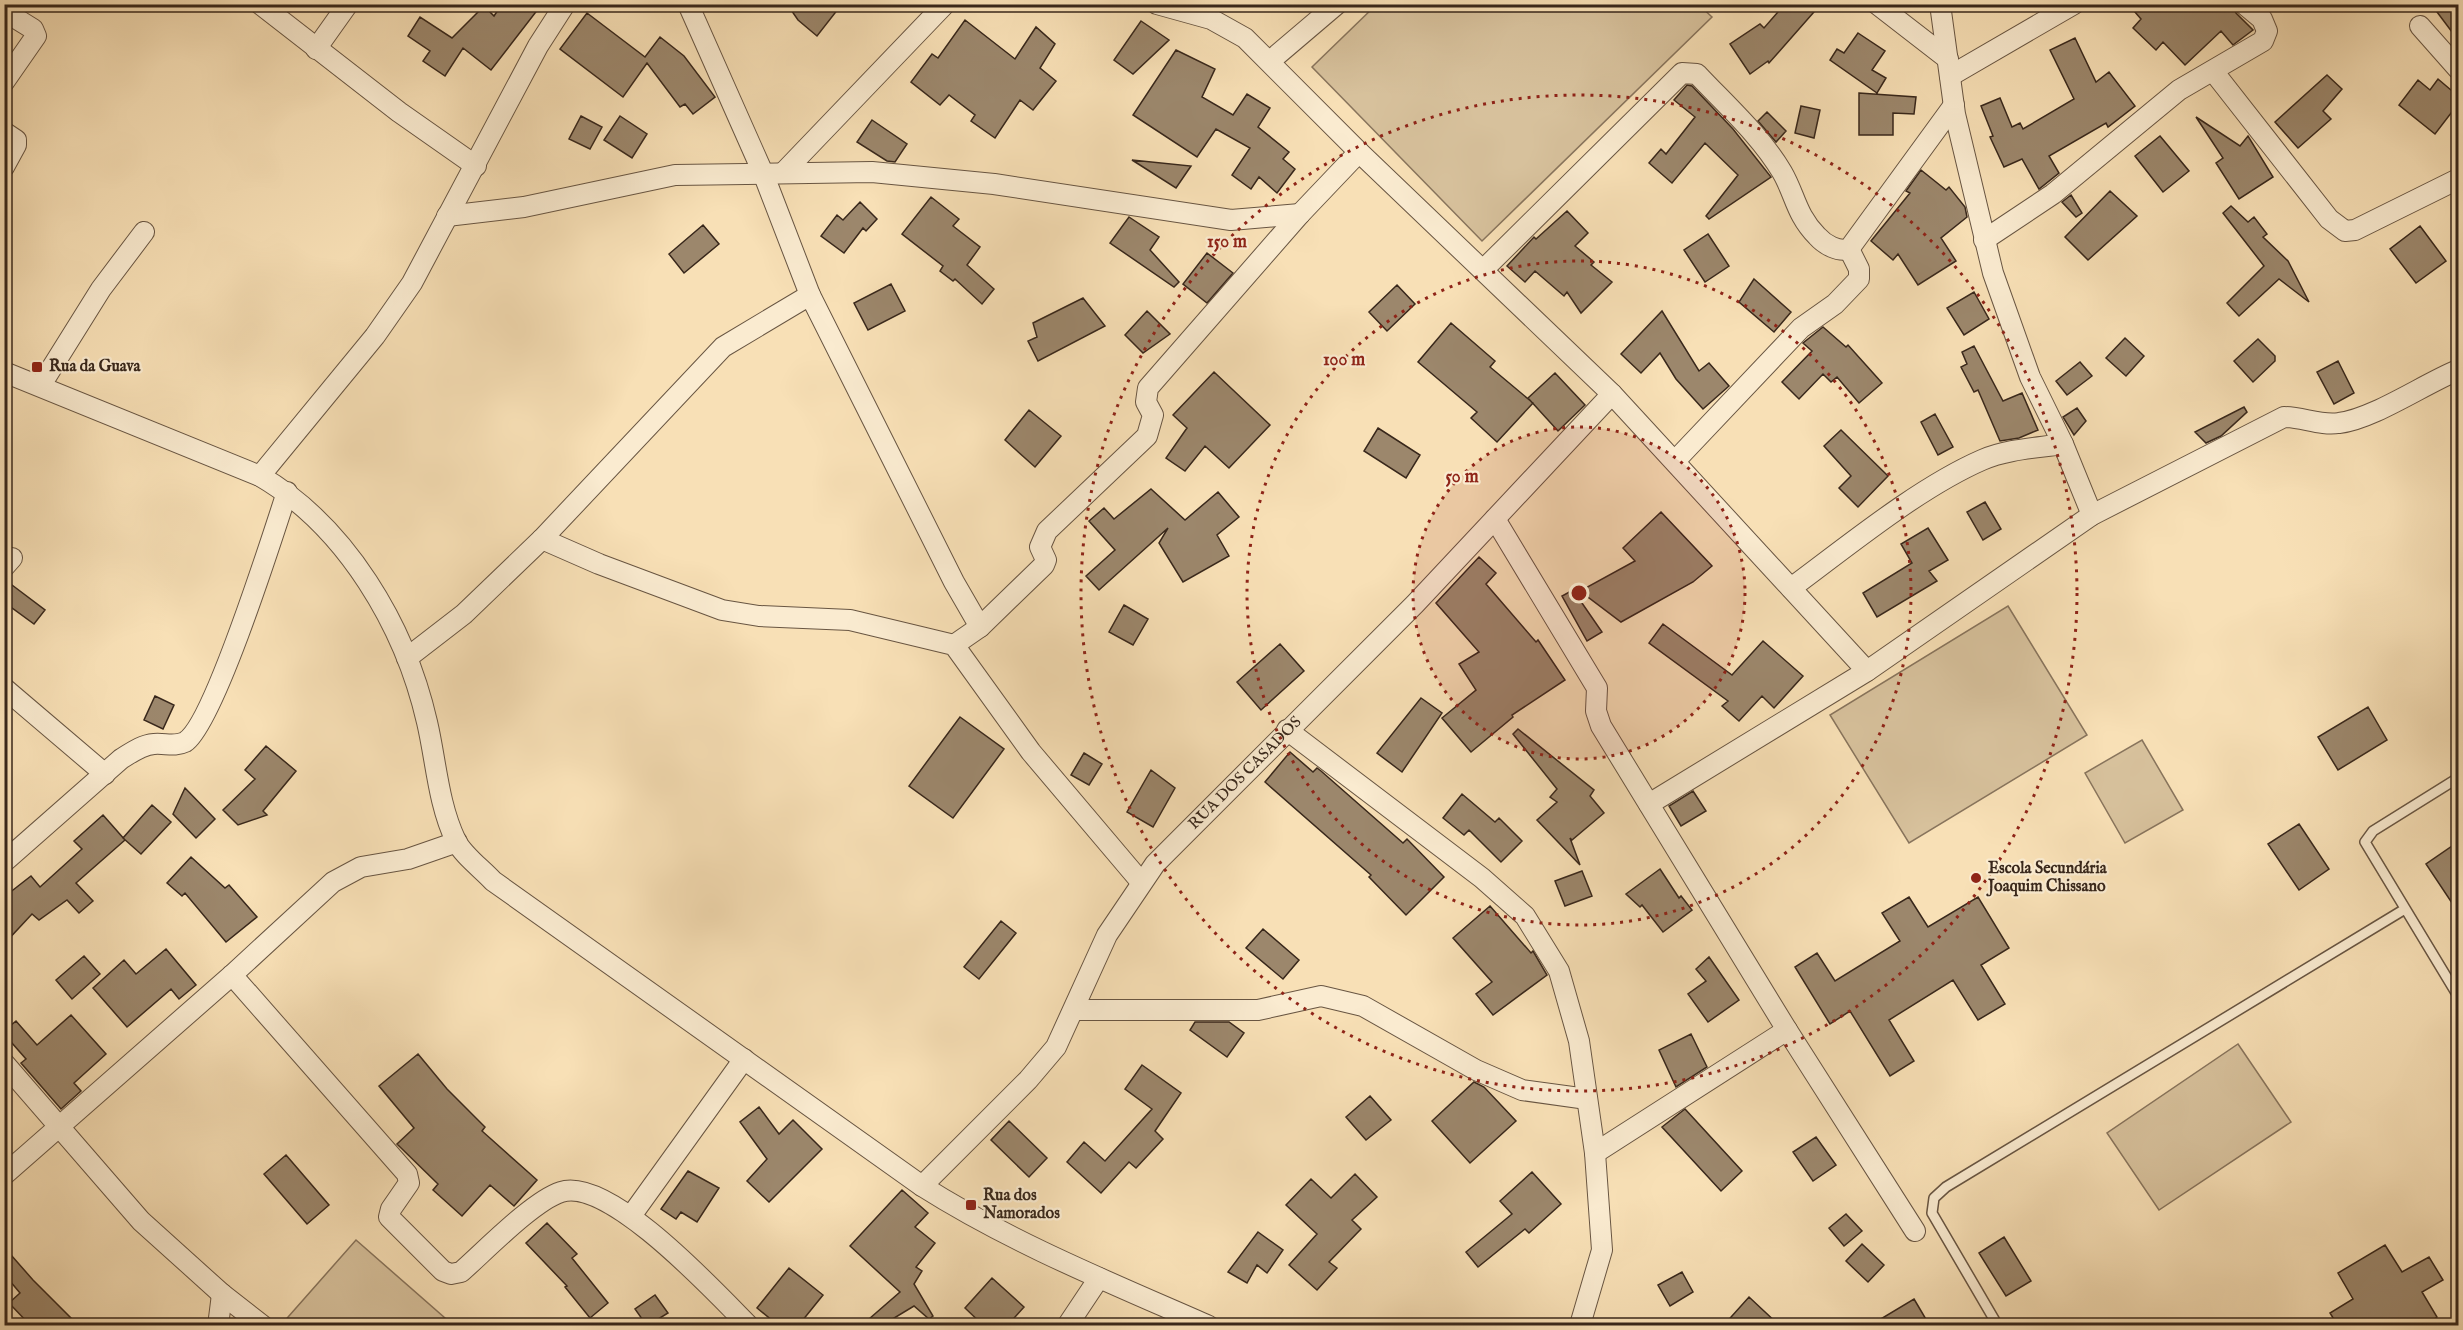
<svg xmlns="http://www.w3.org/2000/svg" width="2463" height="1330" font-family="'IM FELL English',serif">
<style>
.green{fill:#d7c19c;stroke:#88745c;stroke-width:1.5}
.building{fill:#9c876c;stroke:#38271b;stroke-width:1.5}
.lines{fill:none;stroke-linecap:round;stroke-linejoin:round}
.lane-casing{stroke:#685542;stroke-width:12}
.street-casing{stroke:#685542;stroke-width:22}
.lane{stroke:#faebd0;stroke-width:9}
.street{stroke:#faebd0;stroke-width:20}
.ring{fill:none;stroke:#8f2418;stroke-width:3;stroke-dasharray:3 6}
.poi-dot{fill:#8f2418;stroke:#faebd0;stroke-width:2}
.labels{text-anchor:middle;dominant-baseline:central;stroke-width:4.5;stroke-linejoin:round;paint-order:stroke}
.poi-label{font-size:16px;font-weight:bold;fill:#38271b;stroke:#faebd0;text-anchor:start}
.street-label{font-size:16px;fill:#38271b;stroke:#faebd0}
.centre{fill:#8f2418;stroke:#faebd0;stroke-width:3}
.ring-label{font-size:18px;text-anchor:middle;font-weight:bold;fill:#8f2418;stroke:#faebd0;stroke-width:4.5;stroke-linejoin:round;paint-order:stroke}
</style>
<rect width="100%" height="100%" fill="#f8e0b6"/>
<filter id="stains"><feTurbulence type="fractalNoise" baseFrequency=".00333" numOctaves="4"/><feColorMatrix values="0 0 0 0 .2 0 0 0 0 .09 0 0 0 0 .02 0 0 0 .5 -.17"/></filter>
<radialGradient id="worn" r=".72"><stop offset=".6" stop-color="#630" stop-opacity="0"/><stop offset="1" stop-color="#630" stop-opacity=".3"/></radialGradient>
<!-- green -->
<path class="green" d="M1699,5L1712,17L1482,241L1312,67L1376,5Z
M2008,606L2087,735L1909,843L1830,715Z
M2142,740L2183,810L2125,843L2085,773Z
M2238,1044L2291,1122L2159,1210L2107,1133Z
M356,1240L453,1325H281Z"/>
<!-- building -->
<path class="building" d="M502,4H542L491,70L463,48L445,76L423,61L430,51L408,36L420,17L452,38L484,6L494,16Z
M787,4H842L817,36L798,20Z
M1785,4H1821L1769,63L1768,61L1750,74L1730,44L1760,24L1764,28Z
M2128,4H2232L2236,13L2253,30L2233,45L2221,31L2185,65L2163,42L2156,50L2133,28L2141,19Z
M2431,4H2458V40Z
M587,13L645,57L660,37L684,56L715,97L693,114L685,104L680,107L647,63L623,97L560,49Z
M965,20L1015,59L1036,27L1055,44L1040,68L1056,81L1033,110L1020,100L995,138L971,121L975,115L949,95L940,105L911,82L932,54L938,58Z
M1141,21L1169,40L1133,74L1114,60Z
M1858,33L1885,51L1872,70L1886,78L1877,93L1830,60L1837,49L1844,53Z
M2075,38L2096,82L2109,72L2135,106L2108,127L2106,123L2049,156L2059,173L2039,189L2022,159L2004,167L1990,137L1993,136L1981,106L2000,98L2012,127L2020,123L2023,129L2074,99L2050,50Z
M1176,50L1215,69L1202,97L1233,115L1247,94L1270,108L1258,127L1289,152L1283,159L1295,169L1277,193L1259,177L1251,189L1232,175L1250,148L1216,129L1197,157L1133,115Z
M2327,75L2342,89L2323,111L2331,119L2298,148L2275,122Z
M2438,79L2458,96V104L2435,134L2399,105L2418,80L2430,90Z
M1687,85L1692,86L1733,129L1771,177L1709,219L1706,216L1738,175L1705,143L1672,183L1649,163L1661,149L1666,154L1695,117L1674,100Z
M1859,93L1916,97L1914,114L1893,113V135H1859Z
M1801,106L1820,110L1814,138L1795,133Z
M1767,112L1786,131L1776,142L1758,121Z
M581,116L602,127L590,149L569,139Z
M620,116L647,134L632,158L604,140Z
M2196,117L2240,146L2248,136L2273,177L2239,199L2216,163L2223,158Z
M872,120L907,144L895,162L887,161L857,142Z
M2160,136L2189,171L2163,192L2135,156Z
M1132,160L1191,166L1176,188Z
M1921,170L1946,190L1949,187L1965,207L1967,217L1941,238L1956,261L1918,285L1898,254L1893,260L1871,241L1910,193L1906,191Z
M2110,191L2137,216L2088,260L2065,237Z
M2071,195L2082,213L2076,217L2062,202Z
M931,197L959,219L953,226L980,247L967,265L994,289L982,304L955,279L953,281L940,271L943,266L902,234Z
M860,202L877,219L866,231L863,228L844,253L821,236L837,215L843,220Z
M2231,206L2248,222L2254,217L2267,234L2263,237L2288,261L2309,302L2279,279L2239,316L2227,303L2264,266L2223,213Z
M1567,211L1588,233L1575,246L1594,262L1591,265L1612,282L1581,313L1567,292L1564,296L1535,271L1525,282L1507,266L1534,237L1536,239Z
M1129,217L1159,237L1150,250L1179,282L1174,287L1110,243Z
M703,225L719,244L684,273L669,254Z
M2420,226L2446,261L2416,283L2390,249Z
M1708,234L1729,266L1705,282L1684,250Z
M1207,253L1233,273L1207,303L1183,284Z
M1754,279L1791,312L1774,332L1739,302Z
M891,284L905,311L868,330L854,303Z
M1397,285L1415,304L1387,331L1369,312Z
M1974,292L1989,319L1964,335L1947,308Z
M1083,298L1105,326L1038,361L1028,341L1037,337L1033,323Z
M1147,311L1170,334L1143,353L1125,335Z
M1662,311L1699,371L1709,363L1729,386L1703,409L1676,379L1660,353L1641,373L1621,354Z
M1451,323L1495,361L1490,367L1533,403L1497,442L1471,418L1477,412L1418,362Z
M1823,327L1846,347L1848,345L1882,383L1859,403L1837,377L1831,382L1823,374L1799,399L1782,382L1812,351L1803,343Z
M2125,338L2144,356L2126,376L2106,358Z
M2258,339L2275,356V361L2253,382L2234,361Z
M1974,346L2003,401L2022,393L2038,430L2019,438L2000,441L1978,390L1974,392L1961,367L1967,364L1962,352Z
M2338,361L2354,393L2334,404L2317,372Z
M2080,362L2092,376L2067,395L2056,381Z
M1214,372L1270,425L1229,468L1205,446L1185,471L1166,458L1187,428L1173,415Z
M1555,373L1585,405L1558,431L1528,398Z
M2244,407L2247,412L2221,436L2206,443L2195,432Z
M2077,408L2086,421L2074,435L2063,417Z
M1029,410L1061,436L1035,467L1005,440Z
M1935,414L1953,447L1938,455L1921,422Z
M1378,428L1420,455L1406,478L1364,451Z
M1841,430L1888,476L1858,507L1839,488L1851,476L1824,446Z
M1151,489L1185,520L1218,492L1239,517L1217,535L1229,556L1183,582L1159,543L1168,528L1099,590L1086,576L1115,550L1089,521L1104,508L1114,519Z
M1985,502L2001,529L1983,540L1967,512Z
M1661,512L1712,566L1693,582L1621,622L1580,591L1635,561L1623,548Z
M1928,528L1948,560L1929,571L1937,581L1877,617L1863,593L1912,563L1901,544Z
M1479,557L1496,573L1486,584L1536,642L1538,640L1565,680L1512,715L1513,717L1471,752L1442,718L1476,690L1459,664L1479,652L1436,603Z
M12,585L45,610L34,624L4,602V595Z
M1573,590L1602,632L1587,641L1562,596Z
M1124,605L1148,619L1133,645L1109,632Z
M1663,624L1732,675L1763,641L1803,676L1774,708L1762,696L1739,721L1722,706L1728,701L1649,643Z
M1280,644L1304,671L1261,710L1237,682Z
M155,696L174,705L163,729L144,720Z
M1421,698L1442,713L1402,772L1377,753Z
M2368,707L2387,740L2338,770L2318,737Z
M960,717L1004,749L953,818L909,786Z
M1518,729L1594,790L1590,796L1604,813L1572,840L1570,838L1580,865L1537,820L1557,802L1550,797L1557,789L1513,734Z
M266,746L296,771L263,811L267,815L238,825L223,810L255,779L245,770Z
M1290,752L1313,772L1317,768L1321,771L1403,843L1407,839L1444,877L1406,915L1369,877L1371,875L1265,782Z
M1084,753L1102,764L1089,785L1071,775Z
M1151,770L1175,788L1153,827L1127,812Z
M185,788L215,819L196,838L173,814Z
M1693,791L1706,811L1681,826L1669,806Z
M1462,794L1495,822L1499,818L1522,841L1501,862L1469,830L1464,835L1443,818Z
M152,805L171,822L141,854L123,838Z
M103,815L125,840L76,883L93,901L79,913L67,900L39,920L32,914L4,944V897L31,876L40,887L82,849L74,841Z
M2299,824L2329,869L2299,890L2268,844Z
M2458,842V912L2426,864Z
M191,857L225,888L229,885L257,917L226,942L185,893L182,896L167,883Z
M1660,869L1679,898L1681,896L1692,910L1663,932L1642,905L1640,907L1626,894Z
M1582,871L1592,896L1565,906L1555,881Z
M1909,897L1928,927L1978,897L2009,948L1981,965L2005,1004L1978,1020L1953,980L1889,1020L1914,1061L1890,1076L1850,1011L1830,1024L1795,967L1817,953L1835,981L1900,941L1882,913Z
M1490,906L1531,953L1533,951L1547,975L1493,1015L1476,994L1492,982L1453,938Z
M1001,921L1016,933L979,979L964,967Z
M1263,929L1299,960L1283,979L1246,948Z
M166,949L196,985L179,999L171,989L127,1027L93,988L124,960L136,974Z
M84,956L100,974L72,999L56,980Z
M1709,957L1739,1000L1708,1022L1688,994L1706,981L1696,969Z
M71,1015L106,1054L74,1083L81,1091L61,1109L21,1063L26,1059L4,1034V1031L16,1021L37,1045Z
M1195,1022H1229L1244,1033L1227,1057L1190,1030Z
M1691,1034L1707,1067L1676,1087L1659,1050Z
M418,1054L447,1089L485,1127L482,1131L537,1180L514,1206L490,1185L462,1216L433,1190L438,1184L397,1144L414,1128L379,1086Z
M1142,1065L1181,1093L1155,1131L1163,1139L1136,1168L1129,1162L1101,1193L1067,1162L1084,1142L1105,1161L1152,1109L1125,1089Z
M1474,1082L1484,1087L1516,1121L1470,1163L1432,1121Z
M1370,1096L1391,1120L1366,1140L1346,1117Z
M759,1107L779,1134L793,1120L822,1149L769,1202L747,1181L767,1159L740,1122Z
M1685,1109L1742,1171L1721,1191L1662,1127Z
M1009,1121L1047,1158L1029,1177L991,1140Z
M1816,1137L1836,1165L1813,1181L1793,1152Z
M286,1155L329,1205L307,1224L264,1174Z
M688,1171L719,1188L697,1222L681,1212L676,1219L661,1209Z
M1532,1172L1561,1204L1529,1233L1525,1229L1478,1267L1466,1252L1512,1214L1500,1201Z
M1355,1174L1377,1197L1352,1220L1361,1229L1329,1262L1337,1268L1317,1290L1289,1265L1317,1234L1286,1205L1311,1179L1331,1198Z
M902,1190L928,1213L915,1227L935,1243L916,1267L922,1271L914,1284L933,1316L929,1319L914,1306L881,1326H861L900,1292L850,1246Z
M1846,1214L1862,1231L1844,1246L1829,1228Z
M547,1223L577,1254L572,1258L608,1303L590,1318L565,1287L567,1286L526,1243Z
M1258,1232L1283,1250L1267,1273L1257,1265L1247,1283L1228,1272Z
M2004,1237L2031,1281L2006,1296L1979,1253Z
M1862,1244L1884,1265L1868,1282L1846,1261Z
M2385,1245L2402,1272L2429,1257L2443,1280L2422,1292L2437,1317L2424,1326H2338L2330,1313L2353,1299L2338,1273Z
M4,1247L33,1280L79,1326H31L9,1303L20,1293L4,1274Z
M789,1268L823,1295L798,1326H779L757,1308Z
M1682,1272L1693,1292L1670,1306L1658,1285Z
M992,1278L1024,1307L1007,1326H984L965,1308Z
M655,1295L668,1313L647,1326L635,1309Z
M1749,1297L1780,1326H1723Z
M1914,1299L1930,1326H1869Z"/>
<g class="lines">
<defs>
<path id="lane" d="M2458,778L2373,831L2365,842L2458,996
M1998,1326L1932,1213L1934,1198L1946,1187L2405,909"/>
<g id="street">
<path d="M260,4L399,112L476,166"/>
<path d="M688,4L763,173L810,295L954,582L980,627"/>
<path d="M1157,4L1211,19L1245,38L1359,152L1612,394L1867,671"/>
<path d="M1877,4L1948,59"/>
<path d="M1940,4L1955,114L1993,273L2030,377L2063,444L2092,515"/>
<path d="M4,11L33,29L36,36L4,82"/>
<path d="M2420,26L2458,69"/>
<path d="M316,49L348,4"/>
<path d="M1270,61L1337,4"/>
<path d="M2213,71L2329,219L2345,231L2355,230L2458,179"/>
<path d="M1950,76L2074,4"/>
<path d="M4,132L16,140V145L4,167"/>
<path d="M783,173L945,4"/>
<path d="M447,216L524,207L675,175L872,172L994,184L1231,220L1300,214"/>
<path d="M1984,240L2053,194L2179,90L2263,41L2267,31L2262,19L2244,4"/>
<path d="M1483,270L1682,73L1697,74C1726,105 1760,135 1782,172C1795,194 1796,215 1817,236C1825,245 1838,252 1849,249L1954,105"/>
<path d="M4,372L260,476C346,526 405,626 427,722C436,760 438,804 456,841C463,855 482,869 493,881L922,1186C1012,1243 1111,1283 1209,1326"/>
<path d="M41,385L101,289L144,232"/>
<path d="M1675,461L1801,328L1835,304L1859,279V269L1849,249"/>
<path d="M260,476L375,336L412,283L538,46L565,4"/>
<path d="M1495,519L1597,688L1596,711L1601,726L1787,1030L1915,1231"/>
<path d="M542,539L599,564L722,610L759,616L850,620L954,645L1031,752L1141,882"/>
<path d="M4,567L12,558"/>
<path d="M1791,588C1848,546 1918,488 1982,460C2007,449 2037,448 2063,444"/>
<path d="M954,645L980,627L1044,565L1046,560L1040,547L1047,531L1147,436L1153,415L1146,402L1148,388L1300,214L1359,152"/>
<path d="M407,658L464,614L542,539L723,347L810,295"/>
<path d="M4,688L105,774"/>
<path d="M1287,730L1482,878L1525,916L1559,971L1579,1041L1595,1153L1602,1250L1580,1325"/>
<path d="M1649,804L1867,671L2092,515L2284,417C2302,417 2321,426 2339,423C2373,419 2424,384 2458,370"/>
<path d="M4,862L121,759C131,753 141,745 154,744C165,743 175,747 185,742C213,725 274,532 287,492"/>
<path d="M232,975L407,1174L409,1183L391,1209L389,1217L443,1271L451,1274L461,1272C485,1251 533,1201 561,1192C609,1176 716,1293 749,1326"/>
<path d="M1074,1010H1258L1321,996L1363,1006L1476,1070L1522,1090L1587,1099"/>
<path d="M4,1063L141,1221L222,1294L263,1326"/>
<path d="M1595,1153L1787,1030"/>
<path d="M4,1175L232,975L333,882L361,867L408,859L457,842"/>
<path id="s1" d="M922,1186L1028,1080L1056,1047L1107,935L1155,864L1415,604L1612,394"/>
<path d="M631,1216L744,1059"/>
<path d="M218,1326L222,1294"/>
<path d="M1067,1326L1099,1278"/>
</g>
</defs>
<!-- lane casing -->
<use href="#lane" class="lane-casing"/>
<!-- street casing -->
<use href="#street" class="street-casing"/>
<!-- lane -->
<use href="#lane" class="lane"/>
<!-- street -->
<use href="#street" class="street"/>
</g>
<!-- distance rings -->
<circle cx="1579" cy="593" r="166" fill="#8f2418" fill-opacity=".12"/>
<g class="ring">
<circle cx="1579" cy="593" r="166"/>
<circle cx="1579" cy="593" r="332"/>
<circle cx="1579" cy="593" r="498"/>
</g>
<!-- markers -->
<g class="poi-dot">
<rect x="31" y="361" width="12" height="12" rx="3"/>
<circle cx="1976" cy="878" r="6"/>
<rect x="965" y="1199" width="12" height="12" rx="3"/>
</g>
<g class="labels">
<!-- poi labels -->
<g class="poi-label">
<text x="49" y="367">Rua da Guava</text>
<text x="1988" y="869">Escola Secundária<tspan x="1988" dy="18">Joaquim Chissano</tspan></text>
<text x="983" y="1196">Rua dos<tspan x="983" dy="18">Namorados</tspan></text>
</g>
<!-- street labels -->
<g class="street-label">
<text stroke="none"><textPath href="#s1" startOffset="530">RUA DOS CASADOS</textPath></text>
</g>
</g>
<circle cx="1579" cy="593" r="9" class="centre"/>
<g class="ring-label">
<text x="1227" y="247">150 m</text>
<text x="1344" y="365">100 m</text>
<text x="1462" y="482">50 m</text>
</g>
<!-- margin -->
<rect width="2463" height="1330" fill="none" stroke="#f8e0b6" stroke-width="24"/>
<rect x="6" y="6" width="2451" height="1318" fill="none" stroke="#38271b" stroke-width="3"/>
<rect x="12" y="12" width="2439" height="1306" fill="none" stroke="#38271b" stroke-width="1.5"/>
<rect width="100%" height="100%" filter="url(#stains)"/>
<rect width="100%" height="100%" fill="url(#worn)"/>
</svg>
